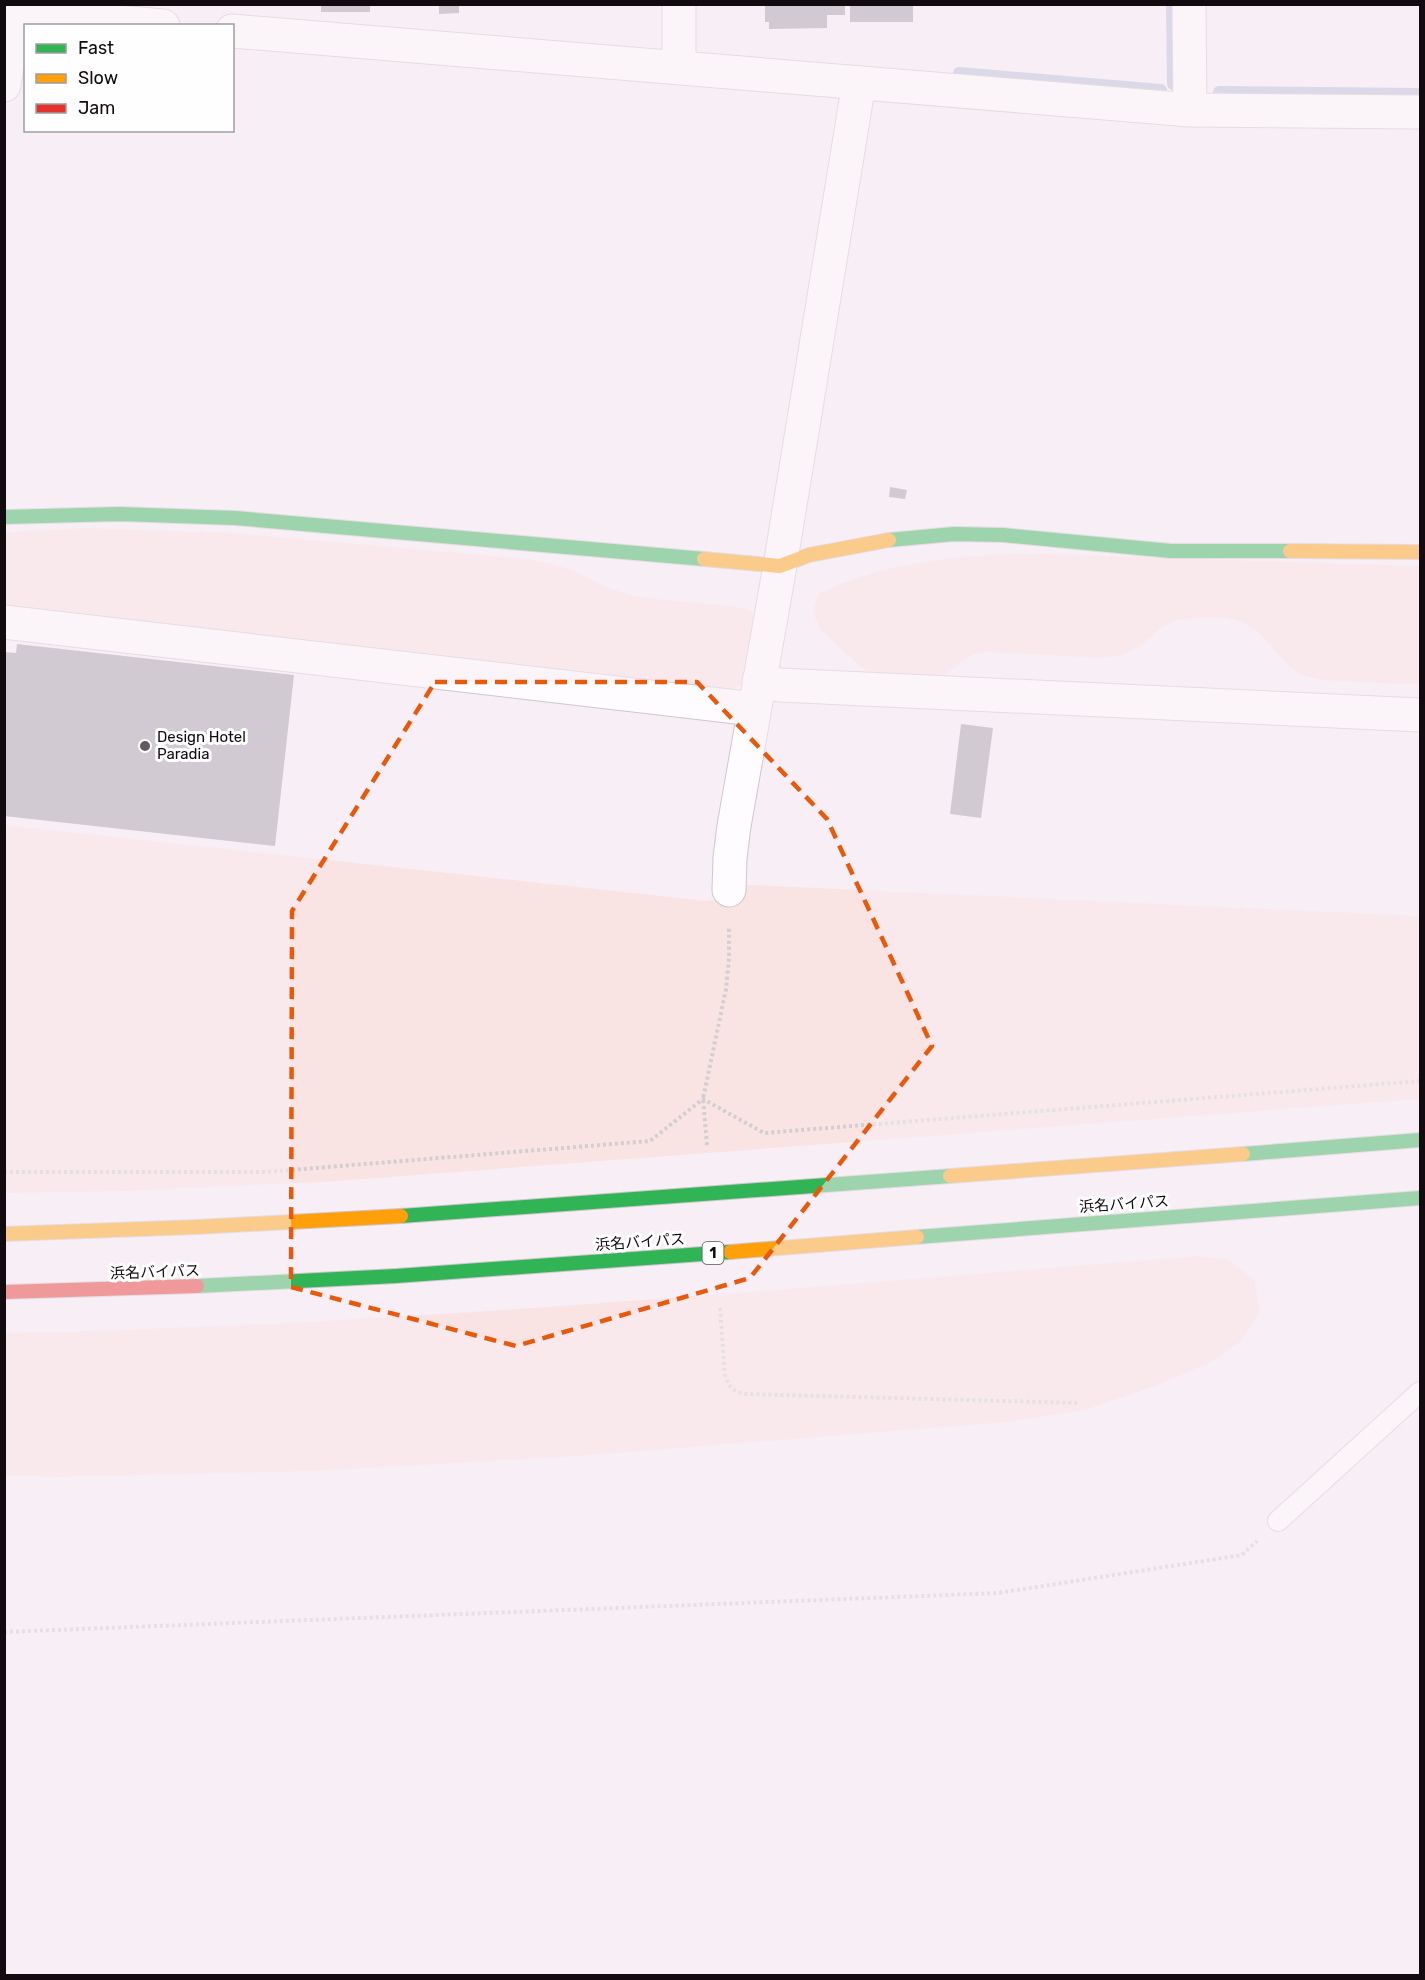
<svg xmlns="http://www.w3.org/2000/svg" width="1425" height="1980" font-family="Rubik,'Noto Sans JP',sans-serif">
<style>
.green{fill:#fae3e3}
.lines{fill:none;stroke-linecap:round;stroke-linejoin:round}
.stream{stroke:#b8bfd8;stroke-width:12}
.building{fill:#a49ea7}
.lane-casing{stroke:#cfc7cd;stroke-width:22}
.street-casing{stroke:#cfc7cd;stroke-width:35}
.fast-casing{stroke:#cfc7cd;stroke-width:16}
.slow-casing{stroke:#cfc7cd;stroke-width:16}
.jam-casing{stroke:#cfc7cd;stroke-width:16}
.path{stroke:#d1cfd1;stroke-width:4;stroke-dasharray:3 3;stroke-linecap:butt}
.lane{stroke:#fefcfe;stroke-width:20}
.street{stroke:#fefcfe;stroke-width:33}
.fast{stroke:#30b455;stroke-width:14}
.slow{stroke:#ff9f0a;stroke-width:14}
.jam{stroke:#e5322d;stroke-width:14}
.marked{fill:none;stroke:#e8590c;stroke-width:4.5;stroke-dasharray:12 8;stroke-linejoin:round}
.poi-dot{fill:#625a60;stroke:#fefefe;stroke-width:2}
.labels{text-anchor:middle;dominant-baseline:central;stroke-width:6;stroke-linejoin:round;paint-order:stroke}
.shield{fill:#fefefe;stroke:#585457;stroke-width:1.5}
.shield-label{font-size:14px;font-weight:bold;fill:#110b10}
.poi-label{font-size:15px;fill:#110b10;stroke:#fefefe;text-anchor:start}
.street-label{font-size:15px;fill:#110b10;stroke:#fefefe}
</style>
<rect width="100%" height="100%" fill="#f8eef6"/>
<!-- green -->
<path class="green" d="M87,528L234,533L528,559C545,562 562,566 578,573C594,580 608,589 625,593C666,604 709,600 750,610L758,622L746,681L732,690L5,611V532Z
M1004,554H1051L1420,566V685L1322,680L1301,675L1287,664L1257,631L1243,622L1224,618H1200L1174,621L1157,631L1141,646L1123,655L1101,658L985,652L972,655L939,679L874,675L860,666L821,630L813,613L818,594C875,566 941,557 1004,554Z
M4,825L706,901C724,900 735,886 752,885L1420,916V1099L337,1181L130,1191L5,1193Z
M1197,1256L1229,1260L1254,1279L1260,1312L1240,1342L1209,1363L1158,1385L1085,1410L1008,1422L565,1457L313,1471L61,1477L5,1476V1333C403,1325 800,1287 1197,1256Z"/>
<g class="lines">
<!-- stream -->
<path class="stream" d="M1172,4L1173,84
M959,73L1161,90
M1219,92L1420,94"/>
</g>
<!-- building -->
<path class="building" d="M321,4H370V12H321Z
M439,4H459V13L439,14Z
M765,4H845V15H827V28L769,29V22H765Z
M850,4H913V22H850Z
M890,487L907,490L905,499L889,497Z
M17,644L294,675L275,846L4,816V652L16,653Z
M961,724L993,728L981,818L950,814Z"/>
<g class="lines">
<defs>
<path id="lane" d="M1278,1521L1420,1392"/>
<path id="street" d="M679,4V68
M1189,4L1190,110
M4,12L163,26
M232,31L1190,110L1420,112
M4,85L15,13
M4,622L754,709
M759,681L780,685L1420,715
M729,890L730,858L734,826L780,566L859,83"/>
<path id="fast" d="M4,517L119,514L235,518L704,559
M889,540L954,534L1003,535L1171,551H1290
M1243,1154L1420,1140
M401,1216L950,1176
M917,1237L1420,1198
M197,1286L396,1276L730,1252"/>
<path id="slow" d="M1290,551L1420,552
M704,559L780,566L809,555L889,540
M950,1176L1243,1154
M4,1234L197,1227L401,1216
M730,1252L917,1237"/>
<path id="jam" d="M4,1292L197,1286"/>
</defs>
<!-- lane casing -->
<use href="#lane" class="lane-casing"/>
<!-- street casing -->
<use href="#street" class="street-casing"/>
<!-- fast casing -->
<use href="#fast" class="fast-casing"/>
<!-- slow casing -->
<use href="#slow" class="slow-casing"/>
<!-- jam casing -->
<use href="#jam" class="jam-casing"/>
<!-- path -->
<path class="path" d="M707,1145L703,1099L726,989L729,958V927
M4,1172H266L650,1141L703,1099L764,1133L1420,1081
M720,1308L725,1375C729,1387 733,1392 746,1394L1077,1403
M4,1632L998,1593L1242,1555L1257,1541"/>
<!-- lane -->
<use href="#lane" class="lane"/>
<!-- street -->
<use href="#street" class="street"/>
<!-- fast -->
<use href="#fast" class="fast"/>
<!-- slow -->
<use href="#slow" class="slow"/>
<!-- jam -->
<use href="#jam" class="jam"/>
</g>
<!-- marked area -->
<path d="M0 0H1425V1980H0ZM435,682H697L827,819L932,1046L750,1278L516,1346L291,1287L292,911Z" fill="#f8eef6" fill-opacity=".55" fill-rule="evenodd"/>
<path class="marked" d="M435,682H697L827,819L932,1046L750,1278L516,1346L291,1287L292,911Z"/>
<!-- markers -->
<circle class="poi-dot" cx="145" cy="746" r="6"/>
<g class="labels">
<!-- shield labels -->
<rect class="shield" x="702.5" y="1242" width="21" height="22" rx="4.5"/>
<g class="shield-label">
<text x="713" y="1253">1</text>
</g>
<!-- poi labels -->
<g class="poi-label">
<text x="157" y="737">Design Hotel<tspan x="157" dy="17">Paradia</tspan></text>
</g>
<!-- street labels -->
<g class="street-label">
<text transform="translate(1124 1204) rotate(-4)">浜名バイパス</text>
<text transform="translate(640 1242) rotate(-4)">浜名バイパス</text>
<text transform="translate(155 1272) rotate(-2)">浜名バイパス</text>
</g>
</g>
<!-- border -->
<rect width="1425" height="1980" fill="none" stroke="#110b10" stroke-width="12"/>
<!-- legend -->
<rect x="24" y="24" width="210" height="108" fill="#fefefe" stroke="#9f9d9f" stroke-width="1.5"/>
<rect x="36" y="44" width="30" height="9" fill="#30b455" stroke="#9f9d9f" stroke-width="1.5"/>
<text x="78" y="54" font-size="18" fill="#110b10">Fast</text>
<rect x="36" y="74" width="30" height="9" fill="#ff9f0a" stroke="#9f9d9f" stroke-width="1.5"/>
<text x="78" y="84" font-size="18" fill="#110b10">Slow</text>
<rect x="36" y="104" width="30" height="9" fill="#e5322d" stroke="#9f9d9f" stroke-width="1.5"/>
<text x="78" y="114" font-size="18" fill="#110b10">Jam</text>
</svg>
